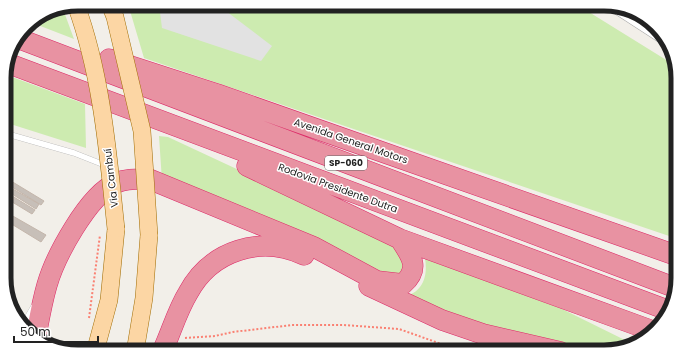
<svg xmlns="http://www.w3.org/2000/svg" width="682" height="356" font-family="Poppins,sans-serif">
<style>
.grass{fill:#cdebb0}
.parking{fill:#e2e2e2}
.building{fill:#c7bfb8;stroke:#c4b6ab}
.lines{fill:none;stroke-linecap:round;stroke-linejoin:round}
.service-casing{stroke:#a9a9a9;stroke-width:6}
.minor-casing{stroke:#a9a9a9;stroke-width:12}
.primary-casing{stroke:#a06b00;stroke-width:18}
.motorway-casing{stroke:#dc2a67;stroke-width:21}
.path{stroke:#fa8072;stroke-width:2;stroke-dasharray:2 2;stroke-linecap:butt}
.service{stroke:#fff;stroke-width:5.5}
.minor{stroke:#fff;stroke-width:11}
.primary{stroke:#fcd6a4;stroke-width:17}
.motorway{stroke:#e892a2;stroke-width:20}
.primary-bridge-casing{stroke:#a06b00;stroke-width:18;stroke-linecap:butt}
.primary-bridge{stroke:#fcd6a4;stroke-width:17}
.labels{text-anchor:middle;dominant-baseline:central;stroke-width:3;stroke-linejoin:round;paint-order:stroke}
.shield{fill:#fff;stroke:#646464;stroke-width:1}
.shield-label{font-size:9px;font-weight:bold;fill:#222}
.street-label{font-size:10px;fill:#222;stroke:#fff}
.rim{fill:none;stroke:#222;stroke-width:5}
</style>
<rect width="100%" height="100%" fill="#f2efe9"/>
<!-- grass -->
<path class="grass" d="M128,4H576L676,66L678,239L144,58Z
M63,9L74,39L30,22Z
M4,74L85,104L86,148L4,122Z
M159,136L168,137L297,197L411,256L403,284L162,181Z
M425,258L560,308L633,344C625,346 616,351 607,352C538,356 467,321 404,297C423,292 428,277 425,258Z"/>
<!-- parking -->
<path class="parking" d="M218,5L272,46L261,61L162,28L160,12Z"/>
<!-- building -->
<path class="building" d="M6,178L44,201L41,205L4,182Z
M4,184L39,204L36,209L4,189Z
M4,191L35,210L32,214L4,197Z
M4,211L46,235L41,242L5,220Z"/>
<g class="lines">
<defs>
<path id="service" d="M4,139L11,135L74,153L107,166
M23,325L34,306"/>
<path id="minor" d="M613,6L667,41"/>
<path id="primary" d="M95,352L109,300L116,229
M135,352L144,298L149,235"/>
<path id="motorway" d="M17,38L676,288
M109,59L217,94L678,256
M7,63L670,311
M247,166L400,239L653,331
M369,286L442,320L483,334L561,352
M36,336C39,320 42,302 47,285C55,257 88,195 116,183C127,178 138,179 149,179L314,247L377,281L403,284C421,268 411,256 400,239
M162,352C171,333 177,311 188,293C211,250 261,235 304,255"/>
</defs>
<!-- service casing -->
<use href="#service" class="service-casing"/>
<!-- minor casing -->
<use href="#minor" class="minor-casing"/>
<!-- primary casing -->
<use href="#primary" class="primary-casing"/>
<!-- motorway casing -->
<use href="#motorway" class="motorway-casing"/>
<!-- path -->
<path class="path" d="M89,318L100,235
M185,338L215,336L233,332L292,325H344L399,329L464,352"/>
<!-- service -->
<use href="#service" class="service"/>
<!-- minor -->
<use href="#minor" class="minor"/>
<!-- primary -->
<use href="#primary" class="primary"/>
<!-- motorway -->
<use href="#motorway" class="motorway"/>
<defs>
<path id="primary-bridge" d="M110,4L115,17L142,131L149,235
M76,5C102,76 108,154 116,229"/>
</defs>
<!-- primary-bridge casing -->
<use href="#primary-bridge" class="primary-bridge-casing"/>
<!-- primary-bridge -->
<use href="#primary-bridge" class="primary-bridge"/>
</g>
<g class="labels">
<!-- shield labels -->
<rect class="shield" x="325" y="156" width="42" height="14" rx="3"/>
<g class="shield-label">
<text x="346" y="163">SP-060</text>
</g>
<!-- street labels -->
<g class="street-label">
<text transform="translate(351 141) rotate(19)">Avenida General Motors</text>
<text transform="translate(111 178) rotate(-97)">Via Cambuí</text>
<text transform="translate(338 188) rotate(20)">Rodovia Presidente Dutra</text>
</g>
</g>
<!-- crop -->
<path d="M0 0H682V356H0ZM78 11H604A67 67 0 0 1 671 78V278A67 67 0 0 1 604 345H78A67 67 0 0 1 11 278V78A67 67 0 0 1 78 11Z" fill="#fff" fill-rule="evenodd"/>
<path class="rim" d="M78 11H604A67 67 0 0 1 671 78V278A67 67 0 0 1 604 345H78A67 67 0 0 1 11 278V78A67 67 0 0 1 78 11Z"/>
<!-- scale -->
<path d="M14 336v6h84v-6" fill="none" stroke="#222222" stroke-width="2"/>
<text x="20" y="336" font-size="12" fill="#222222" stroke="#ffffff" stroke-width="3" paint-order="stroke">50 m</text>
</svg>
